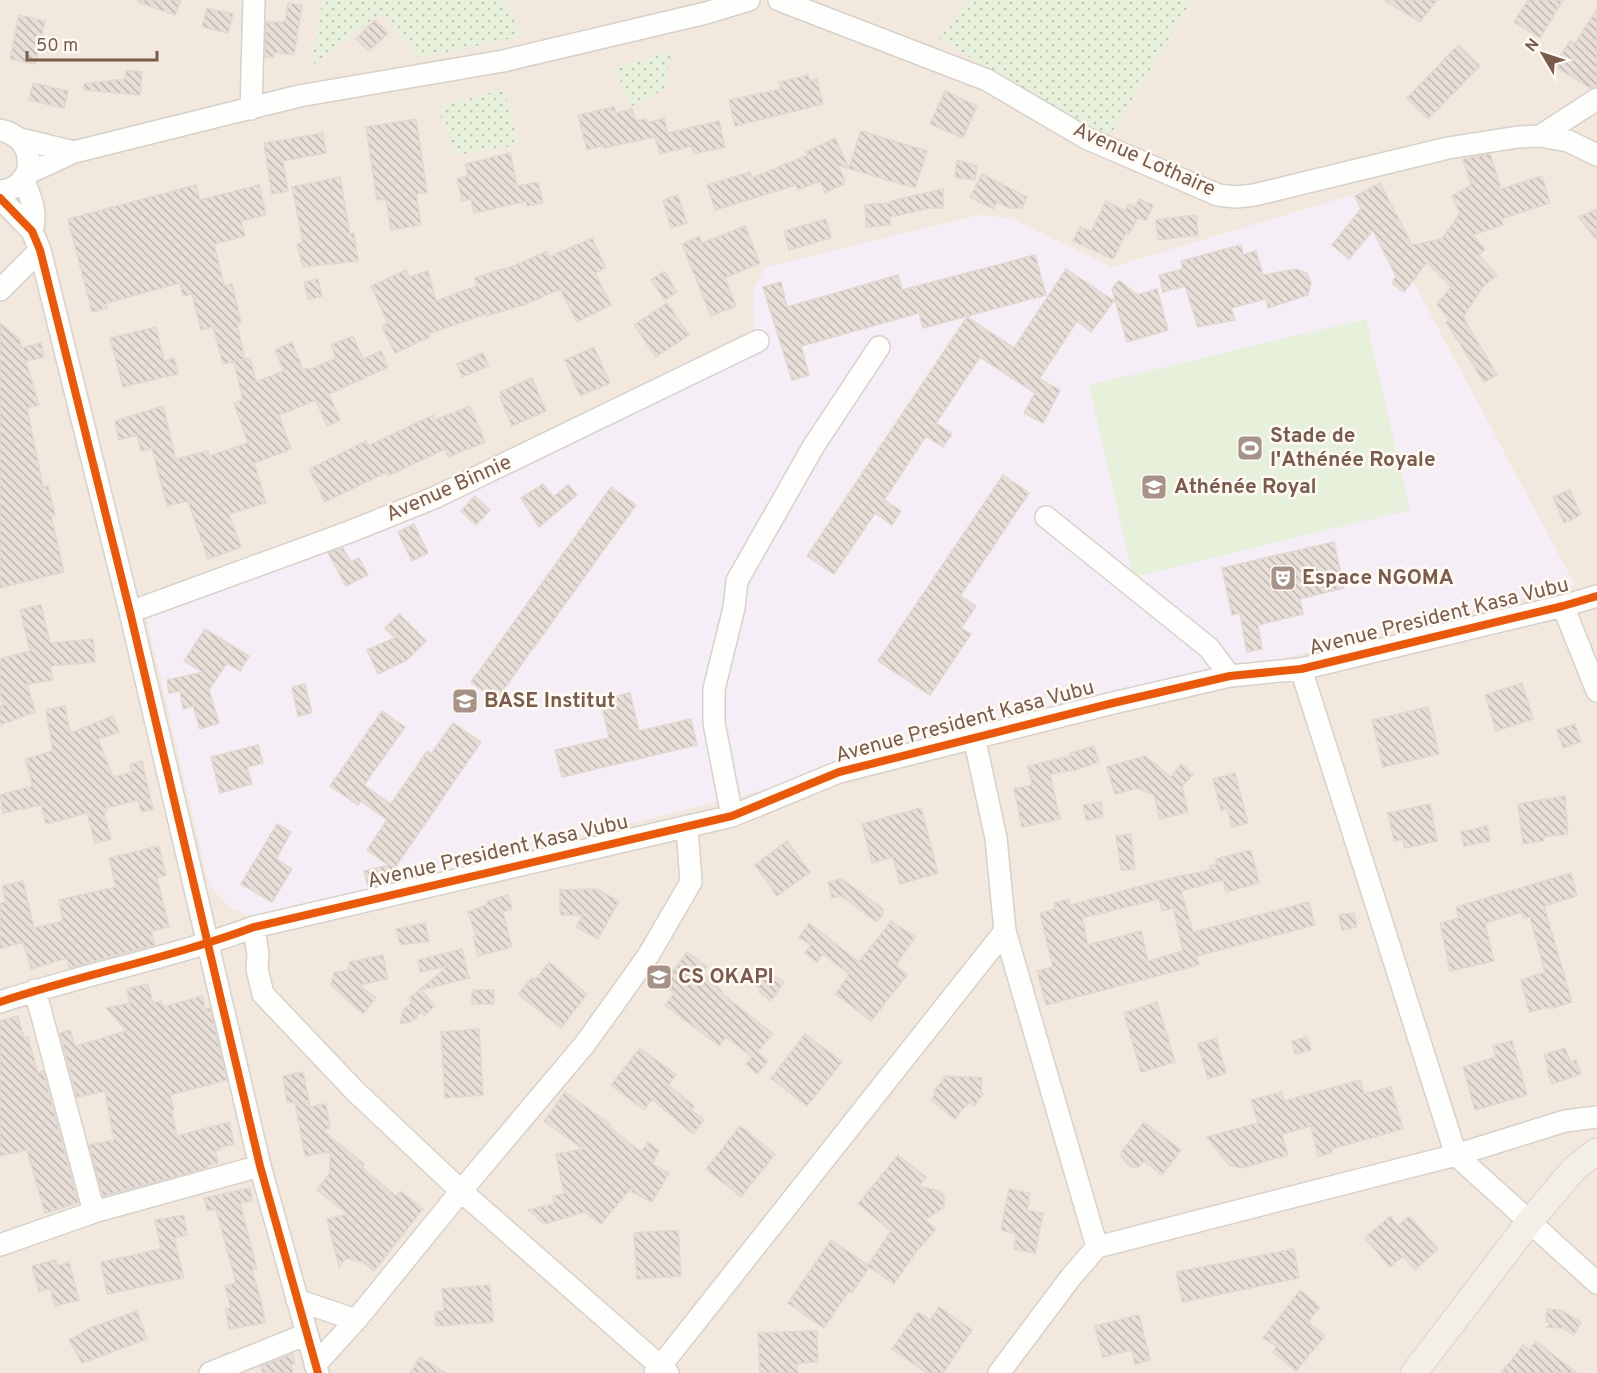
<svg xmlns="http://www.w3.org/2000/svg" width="1597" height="1373" font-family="Overpass,sans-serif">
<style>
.residential{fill:#f2e8de}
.education{fill:#f6eef6}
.green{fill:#e7f0db}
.park{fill:url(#park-dots)}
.building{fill:url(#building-back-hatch);stroke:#e2d8d2;stroke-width:1.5;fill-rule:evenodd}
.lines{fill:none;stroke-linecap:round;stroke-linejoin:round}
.minor-casing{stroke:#d7d1cb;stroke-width:24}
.major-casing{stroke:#dad1cc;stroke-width:28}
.minor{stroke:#fefefd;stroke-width:21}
.major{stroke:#f3eee8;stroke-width:26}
.cycleway-casing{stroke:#fffaf3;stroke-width:11}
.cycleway{stroke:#e8590c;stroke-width:8}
.labels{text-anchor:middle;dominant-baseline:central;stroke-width:5;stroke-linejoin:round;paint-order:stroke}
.street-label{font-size:21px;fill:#7a5c4d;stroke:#fffaf3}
.poi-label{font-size:21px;font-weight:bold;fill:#7a5c4d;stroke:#fffaf3;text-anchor:start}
</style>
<defs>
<pattern id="park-dots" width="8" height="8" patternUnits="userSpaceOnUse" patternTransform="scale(1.5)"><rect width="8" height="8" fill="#e7f0db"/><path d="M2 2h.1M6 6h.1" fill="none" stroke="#c0c6b4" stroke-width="1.8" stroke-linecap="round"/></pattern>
<pattern id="building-back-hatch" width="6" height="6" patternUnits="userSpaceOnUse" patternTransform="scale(1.5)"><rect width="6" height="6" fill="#e6ded7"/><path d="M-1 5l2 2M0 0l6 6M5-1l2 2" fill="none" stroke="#bfb7b1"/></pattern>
</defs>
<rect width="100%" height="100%" fill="#f9f5f0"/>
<!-- residential -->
<path class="residential" d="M0,0H1597V1373H0Z"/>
<!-- education -->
<path class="education" d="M1365,191L1575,585L256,918L232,909L209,886L144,607L586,432L754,343L753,291L765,267L979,215L1011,218L1112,267Z"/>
<!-- green -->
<path class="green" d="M1366,319L1410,510L1133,577L1089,385Z"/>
<!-- park -->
<path class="park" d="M323,0H504L522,36L419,58L382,12L311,66Z
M969,0H1192L1108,139L939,39Z
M672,50L665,89L632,106L615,68Z
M504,89L519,145L457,155L437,107Z"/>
<!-- building -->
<path class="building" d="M138,0H181L175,15L138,2Z
M1384,0H1437L1420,22Z
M1528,0H1563L1540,38L1514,22Z
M288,3L302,5L294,55L274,52V57H265L266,22H285Z
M207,8L233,14L228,33L202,27Z
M1597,9V86L1590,88L1554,66L1570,41L1575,44Z
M19,15L45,21L35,64L10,59Z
M375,20L388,33L369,51L356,39Z
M1458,45L1480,66L1428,119L1407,98Z
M126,70L142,72L140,95L84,90V84L125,79Z
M808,75L810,81L817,79L823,104L735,126L729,100L781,89L779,82Z
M33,83L68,91L64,108L29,100Z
M945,91L977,106L963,138L930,124Z
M614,107L616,113L632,109L636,121L646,119L647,123L664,118L668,133L719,121L725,147L694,154L692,146L660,154L655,137L604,148V145L587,150L578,115Z
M416,119L427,192L416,194L421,225L391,230L386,199L377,200L366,127Z
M861,131L927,151L915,188L837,165L844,178V184L825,193L820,181L798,190L796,185L715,210L707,185L750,172L752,178L808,155L806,152L835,138L849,168Z
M323,133L326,153L283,161L288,191L272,194L264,143Z
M510,153L517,186L538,182L543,203L527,206L526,201L474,213L471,199L462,201L457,179L468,176L465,164Z
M1490,154L1501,189L1542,176L1550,203L1501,219L1503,225L1472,235L1485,249L1479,255L1497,275L1482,288L1463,317L1497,375L1484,382L1446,322L1449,320L1437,304L1451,287L1427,262L1404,292L1392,283L1396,276L1373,230L1349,259L1332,245L1361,209L1355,196L1380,183L1412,245L1442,239L1460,213L1452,196L1471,185L1463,159Z
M957,160L977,166L975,180L955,177Z
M982,174L1027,197L1022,208H1009L997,202L993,209L970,197Z
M340,177L350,234L354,233L358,261L303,267L297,244L303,242L292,187Z
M196,185L200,200L259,185L266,215L241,221L245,236L214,244L224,286L232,284L241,323L237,324L245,359L223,364L213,327L201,330L192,294L183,296L180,283L106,303L107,308L92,312L68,219Z
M943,189V208H930L890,217V225L866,227L865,205L891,203V201Z
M678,195L687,223L671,228L663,200Z
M1139,199L1153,205L1146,221L1138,217L1129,234L1126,233L1113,259L1073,241L1080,227L1091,232L1106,201L1125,211L1129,204L1135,207Z
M1597,209V240L1578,217Z
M1196,215L1198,235L1158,240L1156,220Z
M826,219L831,238L789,250L784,231Z
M745,226L760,263L725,278L736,306L711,316L682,244L699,236L702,243Z
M592,238L606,268L595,273L611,305L577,322L560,289L526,304L487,316L486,314L428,334L430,337L395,353L382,326L388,323L371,286L406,270L409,277L428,271L436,301L477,286L474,278L516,265L547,251L549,257Z
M1241,245L1243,255L1256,251L1263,275L1296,269L1307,273L1311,283L1308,295L1268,308L1266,299L1231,308L1235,320L1198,327L1185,286L1163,292L1159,275L1183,269L1181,261Z
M1035,255L1046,295L923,328L919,313L801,346L809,375L792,380L763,287L781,282L787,307L898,275L902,290Z
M1066,269L1114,301L1091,332L1077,321L1039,379L1060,390L1043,423L1024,413L1035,393L980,357L936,423L952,434L943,447L926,436L884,500L901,511L892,525L875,513L834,574L807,556L967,317L1014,348Z
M664,271L677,292L665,300L651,280Z
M318,279L322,296L308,300L304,282Z
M1119,280L1137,295L1157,289L1168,330L1127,342L1112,289Z
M667,303L689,335L656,357L634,325Z
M0,323L19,339L22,348L41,343L44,357L26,361L39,405L27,408L43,487L48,486L55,515L51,516L64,572L0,588Z
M156,327L164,361L174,358L178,374L123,387L110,338Z
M353,336L363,359L381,351L388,367L329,394L340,420L327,426L316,400L279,415L291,449L254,463L266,503L229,514L241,547L208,559L188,501L167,506L152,448L141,451L137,435L119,440L115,421L163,406L176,459L208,451L209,456L248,443L234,403L243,400L234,362L250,358L256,382L284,371L275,350L292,342L303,370L308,368L309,370L336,358L331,345Z
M594,347L610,383L580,396L565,360Z
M483,353L489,366L462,377L457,364Z
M532,378L546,411L512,426L500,397L502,396L500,392Z
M470,406L485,442L448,457L445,449L388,476L387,472L325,502L309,469L366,441L368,446L433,415L435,420Z
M1003,475L1029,493L960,596L976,606L961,628L971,634L930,695L878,661Z
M543,484L553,497L568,485L577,495L539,527L521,498Z
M611,487L636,505L496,700L471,682Z
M1570,490L1581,515L1564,523L1553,497Z
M475,496L490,510L476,525L461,511Z
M414,524L428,553L412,561L398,532Z
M1334,542L1344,588L1300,599L1303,614L1258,625L1262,649L1247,652L1240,613L1232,615L1222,568Z
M343,548L351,562L359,558L368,575L346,586L328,553Z
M41,605L50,643L93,639L95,662L50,666L53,680L27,684L35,712L0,725V706L3,705L0,693V659L30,651L20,610Z
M399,614L426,641L407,660L378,674L367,650L395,638L385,628Z
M205,629L249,656L240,671L227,663L209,690L219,723L200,729L193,706L183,709L180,691L169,693L167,680L203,672L184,661Z
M1522,683L1533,719L1496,731L1485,695Z
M305,684L312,713L298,716L292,687Z
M630,693L639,731L691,719L697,745L562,777L555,750L609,738L601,700Z
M65,706L70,733L113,716L119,732L98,739L113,777L132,772L130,764L142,761L153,809L141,812L138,800L106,808L107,812H104L111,839L95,843L87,813L46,824L41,805L3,813L0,795L33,786L25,759L53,751L46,710Z
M1428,707L1439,754L1383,767L1372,720Z
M382,711L405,727L364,785L391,804L427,751L431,754L453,723L481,742L396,866L400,880L368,887L364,871L388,865L367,850L387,820L361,801L358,805L330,786Z
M1575,724L1581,742L1563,748L1557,730Z
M258,745L263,763L247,767L252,784L220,793L211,757Z
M1094,746L1099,762L1075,770L1050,774L1060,819L1022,827L1014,789L1032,785L1028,766L1071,756L1070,753Z
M1145,756L1171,777L1181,764L1193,774L1182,787L1188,812L1160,819L1154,795L1137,788L1115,794L1107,767Z
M1235,773L1248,823L1232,827L1227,808L1221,810L1213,779Z
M1565,796L1568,834L1543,837L1544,841L1523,844L1518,804Z
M1101,802L1103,817L1086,820L1083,805Z
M1430,804L1437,841L1405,848L1403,839L1394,841L1388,813Z
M921,808L938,873L900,884L893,857L872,863L862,824Z
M277,824L291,832L276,859L292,869L272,902L241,884Z
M1487,826L1490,841L1464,846L1461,832Z
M1131,834L1135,869L1121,870L1116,836Z
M787,841L810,872L777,896L755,865Z
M159,846L166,875L157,878L169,927L151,931L155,945L69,968L67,958L31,969L23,942L0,949V903L6,902L2,886L23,881L34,928L63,921L59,900L116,887L109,858Z
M1251,850L1259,883L1226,892L1223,880L1181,891L1193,932L1309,902L1315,925L1197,956L1199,965L1046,1005L1037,971L1053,967L1040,913L1055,909L1054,903L1069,899L1070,905L1179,876L1211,870L1209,866L1217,864L1216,859ZM1159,899L1162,911L1173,908L1183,951L1148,961L1141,931L1088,945L1082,918Z
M1571,873L1577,896L1544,906L1572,1002L1550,1009L1549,1007L1529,1012L1521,980L1545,972L1530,917L1524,918L1522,912L1485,923L1494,961L1450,971L1440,923L1459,918L1456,907Z
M842,879L883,909V914L877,922L841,896L832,898L828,882Z
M596,889L619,901L598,939L576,927L583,915H561L560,909V890Z
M508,895L512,908L503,912L512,947L478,956L473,937L476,936L468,912L488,904L487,901Z
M1354,913L1357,927L1342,930L1339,915Z
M891,921L915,937L896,965L907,975L871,1021L836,994L849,974L823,954L817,962L805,953L811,945L799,937L809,923L859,962Z
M425,923L429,941L400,945L396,929Z
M462,949L469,978L421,990L435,1006L424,1016L421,1012L413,1021L400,1024L403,1010L412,1002L409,998L448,966L420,972L418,960Z
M687,952L707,967L702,973L722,991L721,993L773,1034L757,1052L768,1061L757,1074L746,1064L752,1057L726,1037L719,1046L665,1005L674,993L669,989L672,985L665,981Z
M383,955L388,979L359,985L376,998L363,1014L331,985L334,973L349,970V962Z
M549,962L587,994L561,1028L518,994L532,978L535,980Z
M764,969L784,982L771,1001L759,992L761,989L753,984Z
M148,984L153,1003L161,1001L163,1007L202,996L205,1009L210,1008L227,1080L170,1095L174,1110H171L177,1136L229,1122L234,1144L219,1148L220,1150L215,1151L218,1163L206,1166L207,1168L103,1196L89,1145L114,1140L105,1091L77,1097L60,1033L70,1030L75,1046L127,1031L106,1008L130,1003L127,989Z
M472,990H494V1004H472Z
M1157,1002L1175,1062L1141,1072L1124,1013Z
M18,1016L24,1038L28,1037L38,1073L43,1071L78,1203L45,1213L27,1150L0,1156V1021Z
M479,1029L483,1095L445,1098L441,1032Z
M805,1034L842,1062L807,1106L771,1078Z
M1307,1037L1311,1050L1295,1054L1292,1041Z
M1216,1038L1226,1073L1208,1079L1198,1044Z
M1512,1041L1527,1095L1475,1110L1463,1067L1496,1057L1493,1046Z
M640,1048L676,1075L668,1085L694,1106L691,1110L704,1120L693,1134L652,1099L644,1110L611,1085Z
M1565,1048L1571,1062L1576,1060L1581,1074L1552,1084L1547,1069H1549L1544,1055Z
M303,1072L310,1107L326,1104L330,1128L322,1130L364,1164L362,1168L396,1196L400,1191L423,1209L374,1271L363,1262L346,1258L339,1267L327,1219L348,1214L317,1190L330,1173V1152L305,1156L295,1102L287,1103L283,1076Z
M946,1076L982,1078L981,1092L983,1094L974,1106L969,1102L955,1119L931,1100L936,1093L934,1091Z
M1360,1080L1364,1094L1391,1087L1403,1129L1331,1149L1332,1153L1318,1156L1311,1126L1282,1134L1288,1155L1242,1168L1229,1165L1207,1137L1258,1123L1251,1100L1282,1092L1284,1101Z
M565,1092L610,1124L608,1126L641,1152L648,1142L659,1151L652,1164L669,1173L652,1202L632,1192V1187L601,1224L585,1212L545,1224L528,1210L554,1204L553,1196L564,1194L556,1154L583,1149L544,1121Z
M1144,1122L1181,1150L1162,1175L1144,1161L1139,1167H1131L1121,1157L1122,1151Z
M740,1126L775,1154L741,1197L706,1169Z
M898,1155L926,1177L919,1186L939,1191L944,1196V1207L925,1220L936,1229L915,1253L894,1284L869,1267L852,1293L849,1291L824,1328L788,1303L831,1240L868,1265L891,1231L858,1204Z
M250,1188L252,1201L240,1203L257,1269L252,1270L261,1300L265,1323L229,1329L226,1309L231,1308L225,1286L236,1283L216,1209L207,1211L204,1198Z
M1009,1189L1030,1193L1027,1210L1043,1213L1035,1253L1014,1249L1016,1234L1001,1230Z
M184,1215L187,1235L174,1238L184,1278L107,1294L101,1262L161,1249L155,1220Z
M1390,1216L1398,1226L1409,1216L1438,1249L1415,1270L1403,1256L1390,1267L1365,1238Z
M678,1230L681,1276L637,1279L634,1233Z
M1294,1249L1299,1278L1182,1302L1176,1272Z
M56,1260L57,1266L69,1262L79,1300L55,1306L50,1288L39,1292L32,1266Z
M490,1285L493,1322L436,1326L435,1312L444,1311L442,1289Z
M1300,1290L1320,1307L1308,1322L1325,1336L1296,1371L1273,1352L1277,1346L1263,1338Z
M939,1307L972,1330L943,1373H927L892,1349L918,1312L930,1320Z
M1547,1309L1561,1310L1581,1322L1574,1335L1563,1328L1547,1327L1551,1323L1546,1322Z
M137,1311L147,1339L82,1363L69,1340L90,1328Z
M1139,1315L1150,1360L1135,1364L1132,1350L1103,1357L1095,1326Z
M817,1331L818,1362L797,1363L798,1373H760L758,1333Z
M1536,1341L1561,1361L1577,1373H1501L1523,1345L1529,1350Z
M293,1354L295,1364L291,1365L293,1373H263L261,1366Z
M420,1357L446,1373H410Z"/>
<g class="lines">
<defs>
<path id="minor" d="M779,0L987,80L1086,138L1218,195L1236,197L1254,195L1448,148L1518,137L1540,136L1568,141L1597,155
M251,109L254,0
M0,130C38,137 38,188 0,191
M1540,136L1597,99
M20,139L74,152
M26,174L74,152L299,96L503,61L706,13L749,0
M23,178C30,197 38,211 32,231
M0,198L32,231L40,250L130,612L260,1166L318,1373
M0,290L40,250
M1046,517L1209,648L1230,676
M1563,606L1597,691
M130,612L349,532L436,497L758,341
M1301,669L1456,1155L1597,1283
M974,737L996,838L1005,931L1097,1247
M732,816L714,723V689L734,608L737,581L813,447L879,347
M254,927L258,955L257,969L263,994L355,1091L461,1191L668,1373
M35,990L94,1212
M0,1002C84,974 171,958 254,927L732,816L839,772L1113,703L1230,676L1301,669L1563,606L1597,596
M0,1245L94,1212L260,1166
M297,1300L356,1320
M315,1365L356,1320L461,1191L585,1044L648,956L691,882L687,827
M210,1373L307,1334
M655,1373L1005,931
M999,1373L1071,1277L1097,1247L1456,1155L1565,1121L1597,1117"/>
<path id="major" d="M1414,1373L1530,1221L1574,1169L1597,1151"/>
</defs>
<!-- minor casing -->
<use href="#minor" class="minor-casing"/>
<!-- major casing -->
<use href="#major" class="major-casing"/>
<!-- minor -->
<use href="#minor" class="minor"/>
<!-- major -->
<use href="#major" class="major"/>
<defs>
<path id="cycleway" d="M0,198L32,231L40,250L130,612L260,1166L318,1373
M0,1002C84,974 171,958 254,927L732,816L839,772L1113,703L1230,676L1301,669L1563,606L1597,596"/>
</defs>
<!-- cycleway casing -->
<use href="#cycleway" class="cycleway-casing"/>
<!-- cycleway -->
<use href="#cycleway" class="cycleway"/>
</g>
<!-- icons -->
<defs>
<symbol id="stadium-square" viewBox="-11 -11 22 22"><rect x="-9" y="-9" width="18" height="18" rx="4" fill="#a69286" stroke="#fffaf3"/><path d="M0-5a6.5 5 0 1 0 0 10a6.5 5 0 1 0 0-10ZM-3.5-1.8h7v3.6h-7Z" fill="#fff"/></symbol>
<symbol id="school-square" viewBox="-11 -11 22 22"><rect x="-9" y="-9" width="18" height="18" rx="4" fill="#a69286" stroke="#fffaf3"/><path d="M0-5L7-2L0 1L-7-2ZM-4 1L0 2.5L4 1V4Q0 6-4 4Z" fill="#fff"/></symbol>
<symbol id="theatre-square" viewBox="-11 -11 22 22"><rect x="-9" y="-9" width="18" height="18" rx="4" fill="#a69286" stroke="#fffaf3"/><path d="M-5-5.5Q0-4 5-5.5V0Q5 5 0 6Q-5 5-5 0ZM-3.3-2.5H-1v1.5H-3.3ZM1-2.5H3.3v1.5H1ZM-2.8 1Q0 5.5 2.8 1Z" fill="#fff"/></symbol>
</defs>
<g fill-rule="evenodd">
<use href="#stadium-square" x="1235" y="433" width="30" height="30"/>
<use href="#school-square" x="1139" y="472" width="30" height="30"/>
<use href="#theatre-square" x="1268" y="563" width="30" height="30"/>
<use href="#school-square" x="450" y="686" width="30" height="30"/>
<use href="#school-square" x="644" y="962" width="30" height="30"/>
</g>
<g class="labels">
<!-- street labels -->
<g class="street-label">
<text transform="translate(1144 160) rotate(24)">Avenue Lothaire</text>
<text transform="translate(449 489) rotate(-24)">Avenue Binnie</text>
<text transform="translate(1439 617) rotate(-14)">Avenue President Kasa Vubu</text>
<text transform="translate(965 722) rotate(-15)">Avenue President Kasa Vubu</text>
<text transform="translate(498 852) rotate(-13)">Avenue President Kasa Vubu</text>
</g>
<!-- poi labels -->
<g class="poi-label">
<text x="1270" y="436">Stade de<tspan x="1270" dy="24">l'Athénée Royale</tspan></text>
<text x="1174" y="487">Athénée Royal</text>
<text x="1302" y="578">Espace NGOMA</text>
<text x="484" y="701">BASE Institut</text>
<text x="678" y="977">CS OKAPI</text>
</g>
</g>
<!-- north arrow -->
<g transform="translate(1543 54) rotate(309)" stroke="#fffaf3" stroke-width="4.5" paint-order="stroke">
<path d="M0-4.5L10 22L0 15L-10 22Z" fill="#7a5c4d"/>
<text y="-9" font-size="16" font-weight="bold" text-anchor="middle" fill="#7a5c4d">N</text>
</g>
<!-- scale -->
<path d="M27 51v9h130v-9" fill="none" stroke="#7a5c4d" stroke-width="3"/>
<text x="36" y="51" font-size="18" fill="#7a5c4d" stroke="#fffaf3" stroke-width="4.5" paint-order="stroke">50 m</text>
</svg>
